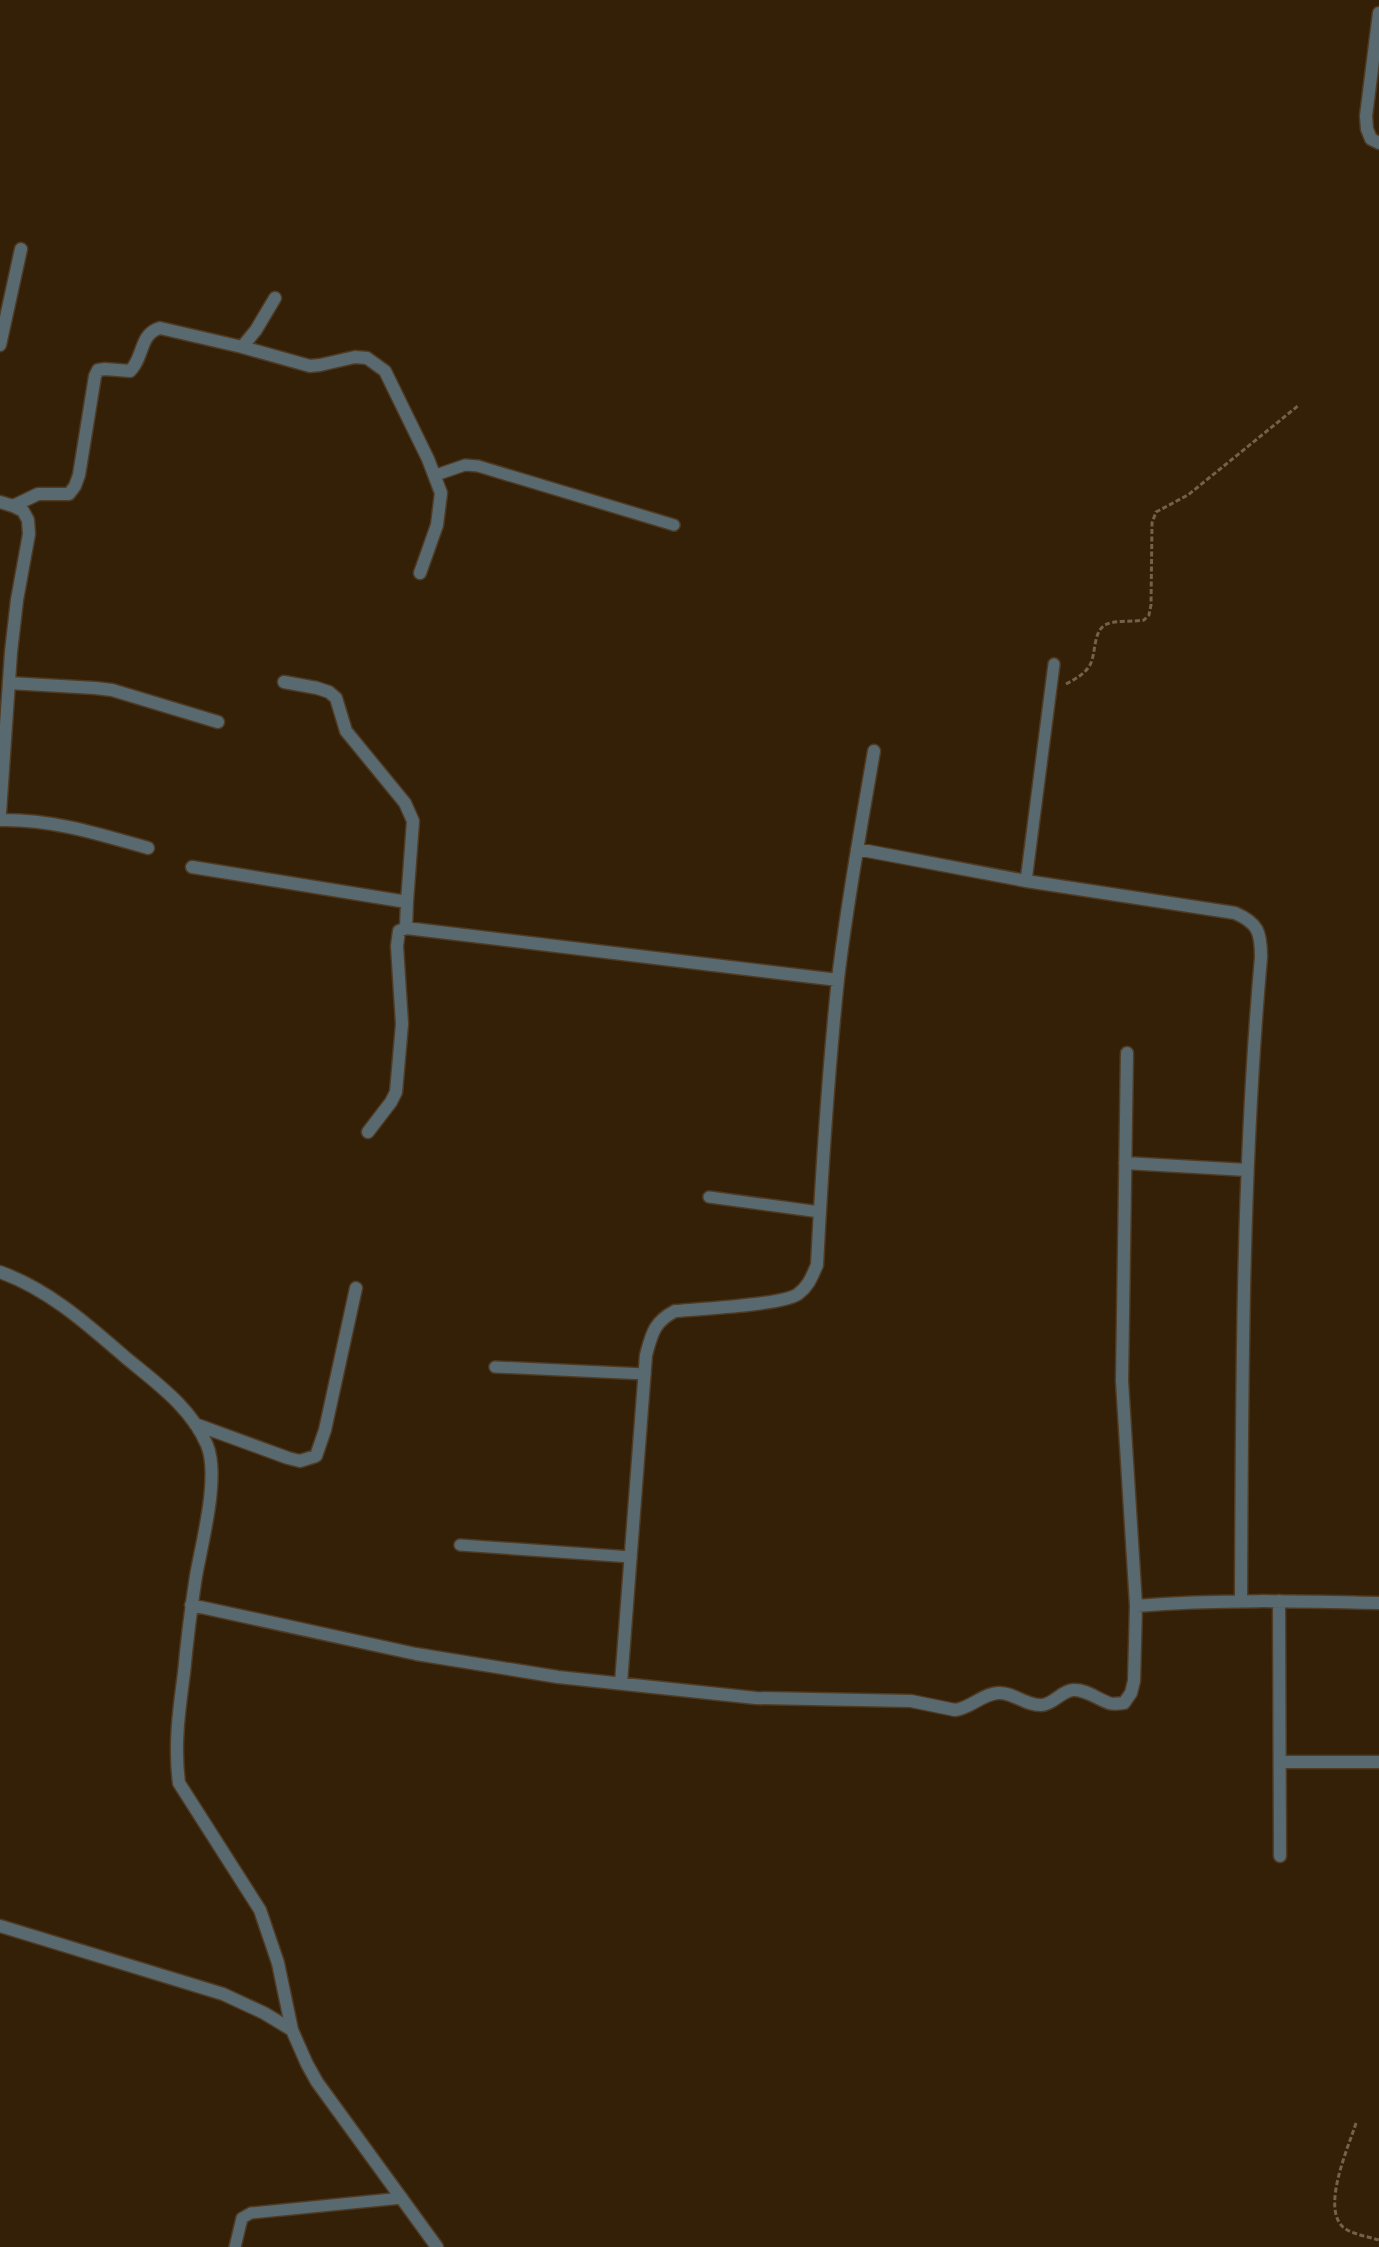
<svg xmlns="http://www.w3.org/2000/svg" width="1379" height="2247" font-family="'Asap Condensed',sans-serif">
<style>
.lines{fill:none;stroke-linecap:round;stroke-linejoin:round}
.service-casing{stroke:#4f3b24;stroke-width:14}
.minor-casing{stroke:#4f3b24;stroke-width:15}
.path{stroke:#74614c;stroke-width:3;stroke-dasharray:5 2.5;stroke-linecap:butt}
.service{stroke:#596970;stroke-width:11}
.minor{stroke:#596970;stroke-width:12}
</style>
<rect width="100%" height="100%" fill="#341f07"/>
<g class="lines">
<defs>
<path id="service" d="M436,475L465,465L478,466L674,525
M1026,881L1054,664
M709,1197L820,1212
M495,1367L645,1374
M460,1545L631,1557
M235,2247L242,2218L251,2213L402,2198"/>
<path id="minor" d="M1379,13L1366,116L1367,129L1371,139L1379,143
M0,345L21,249
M242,347L310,366L320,365L355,357L367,358L385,371L428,459L441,493L437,525L420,573
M0,502L13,506L23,511L28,520L29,534L17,600L11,652L0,813
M13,506L38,494H69L75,486L79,475L95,376L98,370L105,369L130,371C144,358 139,334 160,328L242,347L256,330L275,298
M284,682L317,688L329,692L336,698L346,731L405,803L413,821L407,902
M9,683L95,688L112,690L218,722
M0,820C52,819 99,834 148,848
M857,849L1026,881L1235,913C1258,923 1261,932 1261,957C1242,1171 1242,1385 1241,1601
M192,867L407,902L406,928L838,980
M368,1132L391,1102L396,1092L402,1024L397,946L399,931L406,928
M1125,1163L1247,1170
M0,1272C48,1289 87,1324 125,1357C155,1382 191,1407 207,1445C220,1476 202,1542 196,1576C191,1608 187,1641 184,1673C179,1710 174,1746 179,1783L260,1910L278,1963L292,2030L307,2064L317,2082L437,2247
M195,1424L288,1458L300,1461L316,1456L325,1430L356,1288
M1279,1601L1280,1856
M191,1605L416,1654L558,1677L756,1698L911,1701L955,1710C971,1708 982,1694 998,1693C1013,1692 1026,1706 1042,1705C1054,1704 1061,1691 1073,1690C1086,1689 1097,1699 1109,1703C1113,1705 1119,1703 1124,1703L1131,1693L1134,1681L1136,1606L1122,1381L1127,1053
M1136,1606C1217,1599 1298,1601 1379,1603
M621,1683L646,1355C652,1333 654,1322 675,1311C699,1309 783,1305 798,1294C809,1286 812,1276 817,1265C822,1169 828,1074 838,979C847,902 861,827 874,751
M1280,1762H1379
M0,1926L223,1994L264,2013L292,2030"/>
</defs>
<!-- service casing -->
<use href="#service" class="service-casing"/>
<!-- minor casing -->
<use href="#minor" class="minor-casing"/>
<!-- path -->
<path class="path" d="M1066,684C1075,679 1084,675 1090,665C1096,654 1093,632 1105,625C1114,620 1132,622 1144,620L1149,615L1151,605L1152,523L1156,512L1188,495L1299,405
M1356,2123C1349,2146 1321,2207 1343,2227C1351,2234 1369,2237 1379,2240"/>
<!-- service -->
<use href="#service" class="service"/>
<!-- minor -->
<use href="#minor" class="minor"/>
</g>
</svg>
